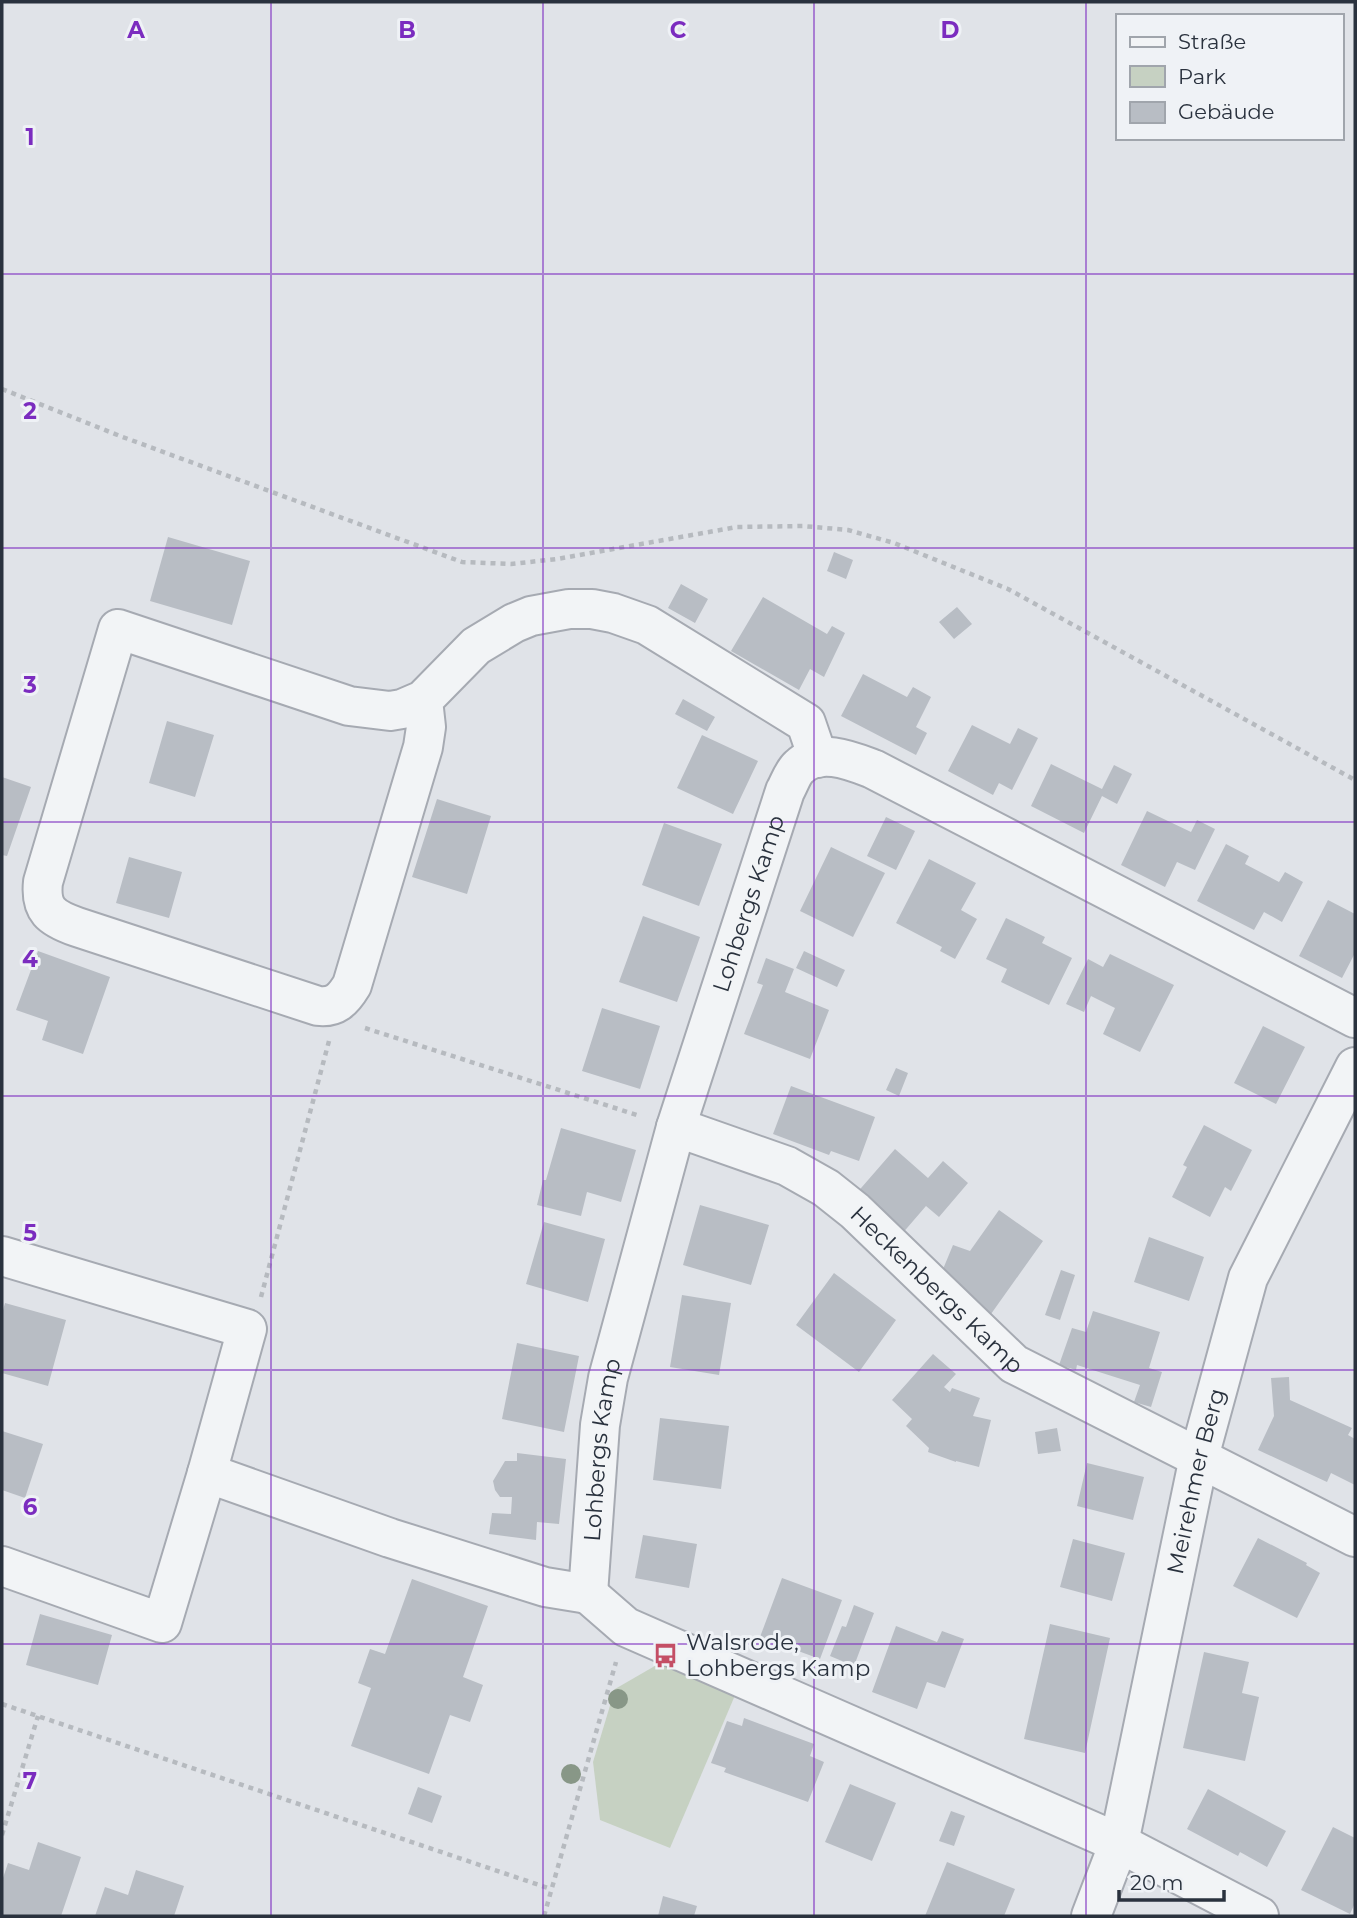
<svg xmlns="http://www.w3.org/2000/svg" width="1357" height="1918" font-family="Montserrat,sans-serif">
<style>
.green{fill:#c6d1c2}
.building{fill:#b8bdc4}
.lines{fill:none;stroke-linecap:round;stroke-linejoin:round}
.street-casing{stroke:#a6aab2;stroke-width:42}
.path{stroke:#b6babf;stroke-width:4.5;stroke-dasharray:5 5;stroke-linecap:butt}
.street{stroke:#f2f4f6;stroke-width:38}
.tree{fill:#889787}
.grid{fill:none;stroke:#7b2cbf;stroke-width:2;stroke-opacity:0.55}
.labels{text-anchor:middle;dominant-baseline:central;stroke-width:6;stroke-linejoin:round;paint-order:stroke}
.street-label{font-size:23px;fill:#2a323e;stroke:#eff2f6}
.poi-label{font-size:23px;fill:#2a323e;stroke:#eff2f6;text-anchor:start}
.grid-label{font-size:23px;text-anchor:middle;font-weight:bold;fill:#7b2cbf;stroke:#eff2f6;stroke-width:6;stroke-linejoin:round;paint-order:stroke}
</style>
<rect width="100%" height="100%" fill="#e0e3e8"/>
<!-- green -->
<path class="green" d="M660,1663L736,1693L670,1848L600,1820L593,1762L615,1689Z"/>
<!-- building -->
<path class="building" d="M168,537L250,561L232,625L150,601Z
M834,552L853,560L846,579L827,571Z
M681,584L708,599L695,623L668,608Z
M763,597L827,634L832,626L845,633L824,677L810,669L799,690L731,651Z
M957,607L972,624L954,639L939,622Z
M863,674L907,697L913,687L931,697L916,727L927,733L916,755L841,716Z
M683,699L715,717L707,731L675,714Z
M167,721L214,735L195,797L149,783Z
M972,725L1010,744L1018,728L1038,738L1012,790L999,783L993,795L948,771Z
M702,735L758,761L733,814L677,788Z
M1051,764L1102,789L1114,765L1132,774L1117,804L1102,796L1084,833L1031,806Z
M2,777L31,787L7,856L2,855Z
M437,799L491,816L467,894L412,877Z
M1147,811L1191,832L1197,820L1215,829L1195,870L1177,862L1165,887L1121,865Z
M886,817L915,831L896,870L867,856Z
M664,823L722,844L699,906L642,885Z
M1226,844L1249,856L1245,864L1279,882L1285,872L1303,882L1282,922L1264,912L1254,930L1197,901Z
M831,847L885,873L853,937L800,911Z
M129,857L182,872L169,918L116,903Z
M929,859L976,883L961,910L977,919L955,959L940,951L942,947L896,923Z
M1328,900L1355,914V953L1342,978L1299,956Z
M643,916L700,937L677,1002L619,982Z
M1006,918L1045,937L1042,943L1072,958L1049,1005L1001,982L1007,969L986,959Z
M38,951L110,977L83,1054L42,1040L48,1021L16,1010Z
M804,951L845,970L837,987L796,968Z
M1110,954L1174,985L1140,1052L1103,1034L1115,1008L1091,996L1084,1012L1066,1004L1088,959L1103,967Z
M766,958L794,969L785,992L829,1010L810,1059L744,1034L763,985L757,983Z
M602,1008L660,1026L640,1089L582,1071Z
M1263,1026L1305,1047L1276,1104L1234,1083Z
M896,1068L908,1073L899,1096L886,1090Z
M791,1086L875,1117L859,1161L831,1151L829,1155L773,1134Z
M1204,1125L1252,1150L1231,1191L1225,1187L1210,1217L1172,1197L1187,1167L1183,1165Z
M561,1128L636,1150L621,1202L587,1192L581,1216L537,1205L543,1180H546Z
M895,1149L928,1178L943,1161L968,1183L939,1217L926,1206L901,1235L855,1195Z
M700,1205L769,1225L751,1285L683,1265Z
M999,1210L1043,1241L991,1314L947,1283L941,1274L953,1245L970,1251Z
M544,1222L605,1239L588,1302L526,1284Z
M1149,1237L1204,1257L1189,1301L1134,1282Z
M1061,1270L1075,1275L1060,1320L1045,1315Z
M834,1273L896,1320L859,1372L796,1325Z
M682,1295L731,1303L719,1375L670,1367Z
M5,1303L66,1320L48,1386L2,1373V1314Z
M1093,1311L1160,1332L1149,1368L1162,1372L1151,1407L1134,1402L1140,1385L1077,1365L1076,1370L1059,1365L1072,1328L1086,1332Z
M517,1343L579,1356L564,1432L502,1419Z
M933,1354L956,1374L944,1387L950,1392L952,1388L980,1398L973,1416L991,1420L979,1467L956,1461V1462L928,1452L929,1448L906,1426L912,1419L892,1400Z
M1289,1377L1290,1400L1352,1428L1348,1435L1355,1439V1485L1331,1473L1327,1482L1258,1450L1274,1416L1271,1378Z
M660,1418L729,1426L721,1489L653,1480Z
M1057,1428L1061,1451L1038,1454L1035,1432Z
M2,1431L43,1444L25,1498L2,1490Z
M517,1453L566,1459L559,1524L537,1522L536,1540L489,1534L492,1513L511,1514L512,1497H500L495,1490L493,1481L505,1461H517Z
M1087,1463L1144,1477L1133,1520L1077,1506Z
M643,1535L697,1544L689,1588L635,1578Z
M1258,1538L1307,1563L1306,1565L1320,1573L1297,1618L1233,1586Z
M1073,1539L1125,1553L1112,1601L1060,1587Z
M782,1578L842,1600L820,1659L760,1637Z
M412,1579L488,1606L463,1677L483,1685L470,1722L450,1715L429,1774L351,1746L371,1688L358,1683L370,1649L385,1654Z
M854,1605L874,1613L854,1666L830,1656L842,1626L846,1627Z
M40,1614L112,1635L98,1685L26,1665Z
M1050,1624L1110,1638L1085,1753L1024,1739Z
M896,1626L937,1642L942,1631L964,1639L945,1688L927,1682L917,1709L872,1692Z
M1204,1652L1249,1662L1242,1693L1259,1697L1245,1761L1183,1748Z
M744,1718L814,1744L810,1756L824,1762L808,1802L724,1772L726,1768L711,1763L727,1721L742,1726Z
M850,1784L896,1803L872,1861L825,1842Z
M418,1787L442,1796L432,1823L408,1814Z
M1208,1789L1286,1831L1267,1867L1240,1852L1238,1856L1187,1829Z
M951,1811L965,1816L954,1846L939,1841Z
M1333,1827L1355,1838V1903L1350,1914L1301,1890Z
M38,1842L81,1857L61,1916H2V1881L8,1863L29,1870Z
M947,1862L1015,1889L1004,1916H925Z
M136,1870L184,1886L174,1916H95L105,1887L128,1895Z
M663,1896L697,1906L694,1916H658Z"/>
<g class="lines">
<defs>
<g id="street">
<path d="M423,700L426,727L423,747L352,985C343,1000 335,1008 318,1006L77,927C51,918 40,910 43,882L118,629L349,706L390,711L402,709L423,700L476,646L514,623L531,616L569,609H592L613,613L647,625L806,723L818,758"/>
<path id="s1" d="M676,1127L787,1166L826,1188L855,1211L1014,1364L1355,1537"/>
<path d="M2,1256L247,1329L207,1473L162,1623L2,1566"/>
<path d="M207,1473L390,1538L545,1587L588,1594"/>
<path id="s2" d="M588,1594L600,1425L608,1378L676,1127L785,791C789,784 793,772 799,767C819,747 852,761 873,769L1355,1018"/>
<path d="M588,1594L626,1627L1119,1843L1259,1916"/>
<path id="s3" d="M1091,1916L1119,1843L1199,1457L1248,1278L1355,1067"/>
</g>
</defs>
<!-- street casing -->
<use href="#street" class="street-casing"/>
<!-- path -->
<path class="path" d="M2,389L120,436L462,562L511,564L557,559L737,527L803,526L848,530L894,543L1008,589L1355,780
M365,1028L640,1116
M261,1297L329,1041
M2,1704L551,1889
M2,1835L38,1716
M544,1916L616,1662"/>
<!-- street -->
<use href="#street" class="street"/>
</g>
<!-- trees -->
<g class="tree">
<circle cx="618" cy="1699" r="10"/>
<circle cx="571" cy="1774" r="10"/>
</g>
<!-- grid -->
<path class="grid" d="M271,2V1916M543,2V1916M814,2V1916M1086,2V1916M2,274H1355M2,548H1355M2,822H1355M2,1096H1355M2,1370H1355M2,1644H1355"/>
<!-- icons -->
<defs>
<symbol id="bus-bare" viewBox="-9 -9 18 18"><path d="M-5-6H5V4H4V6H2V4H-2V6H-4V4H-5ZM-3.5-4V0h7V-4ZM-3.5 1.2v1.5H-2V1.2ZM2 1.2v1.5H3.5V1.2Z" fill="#c44e65" stroke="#eff2f6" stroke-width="2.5" paint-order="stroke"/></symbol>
</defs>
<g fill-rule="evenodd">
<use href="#bus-bare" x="648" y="1638" width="35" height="35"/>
</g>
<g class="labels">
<!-- street labels -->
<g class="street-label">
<text stroke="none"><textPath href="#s2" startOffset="712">Lohbergs Kamp</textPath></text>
<text stroke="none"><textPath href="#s1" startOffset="313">Heckenbergs Kamp</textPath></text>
<text stroke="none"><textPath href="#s2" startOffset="145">Lohbergs Kamp</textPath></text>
<text stroke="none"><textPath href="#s3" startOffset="448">Meirehmer Berg</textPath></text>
</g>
<!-- poi labels -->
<g class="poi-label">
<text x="686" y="1642">Walsrode,<tspan x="686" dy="26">Lohbergs Kamp</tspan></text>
</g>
</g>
<g class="grid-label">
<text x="136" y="38">A</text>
<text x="407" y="38">B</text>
<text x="678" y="38">C</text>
<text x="950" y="38">D</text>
<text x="30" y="145">1</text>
<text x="30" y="419">2</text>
<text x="30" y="693">3</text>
<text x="30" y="967">4</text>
<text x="30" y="1241">5</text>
<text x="30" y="1515">6</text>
<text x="30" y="1789">7</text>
</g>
<!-- border -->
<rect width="1357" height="1918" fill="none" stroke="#2a323e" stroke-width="7"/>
<!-- legend -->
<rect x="1116" y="14" width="228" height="126" fill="#eff2f6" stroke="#a0a5ac" stroke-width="2"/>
<rect x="1130" y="37" width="35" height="10" fill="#f2f4f6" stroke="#a0a5ac" stroke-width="2"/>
<text x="1178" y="49" font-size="21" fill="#2a323e">Straße</text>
<rect x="1130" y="66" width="35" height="21" fill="#c6d1c2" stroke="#a0a5ac" stroke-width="2"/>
<text x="1178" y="84" font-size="21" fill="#2a323e">Park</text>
<rect x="1130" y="102" width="35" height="21" fill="#b8bdc4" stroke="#a0a5ac" stroke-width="2"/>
<text x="1178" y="119" font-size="21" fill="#2a323e">Gebäude</text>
<!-- scale -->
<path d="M1119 1890v10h105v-10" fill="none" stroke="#2a323e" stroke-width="3.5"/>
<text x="1130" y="1890" font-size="21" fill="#2a323e" stroke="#eff2f6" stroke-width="5" paint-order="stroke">20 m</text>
</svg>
